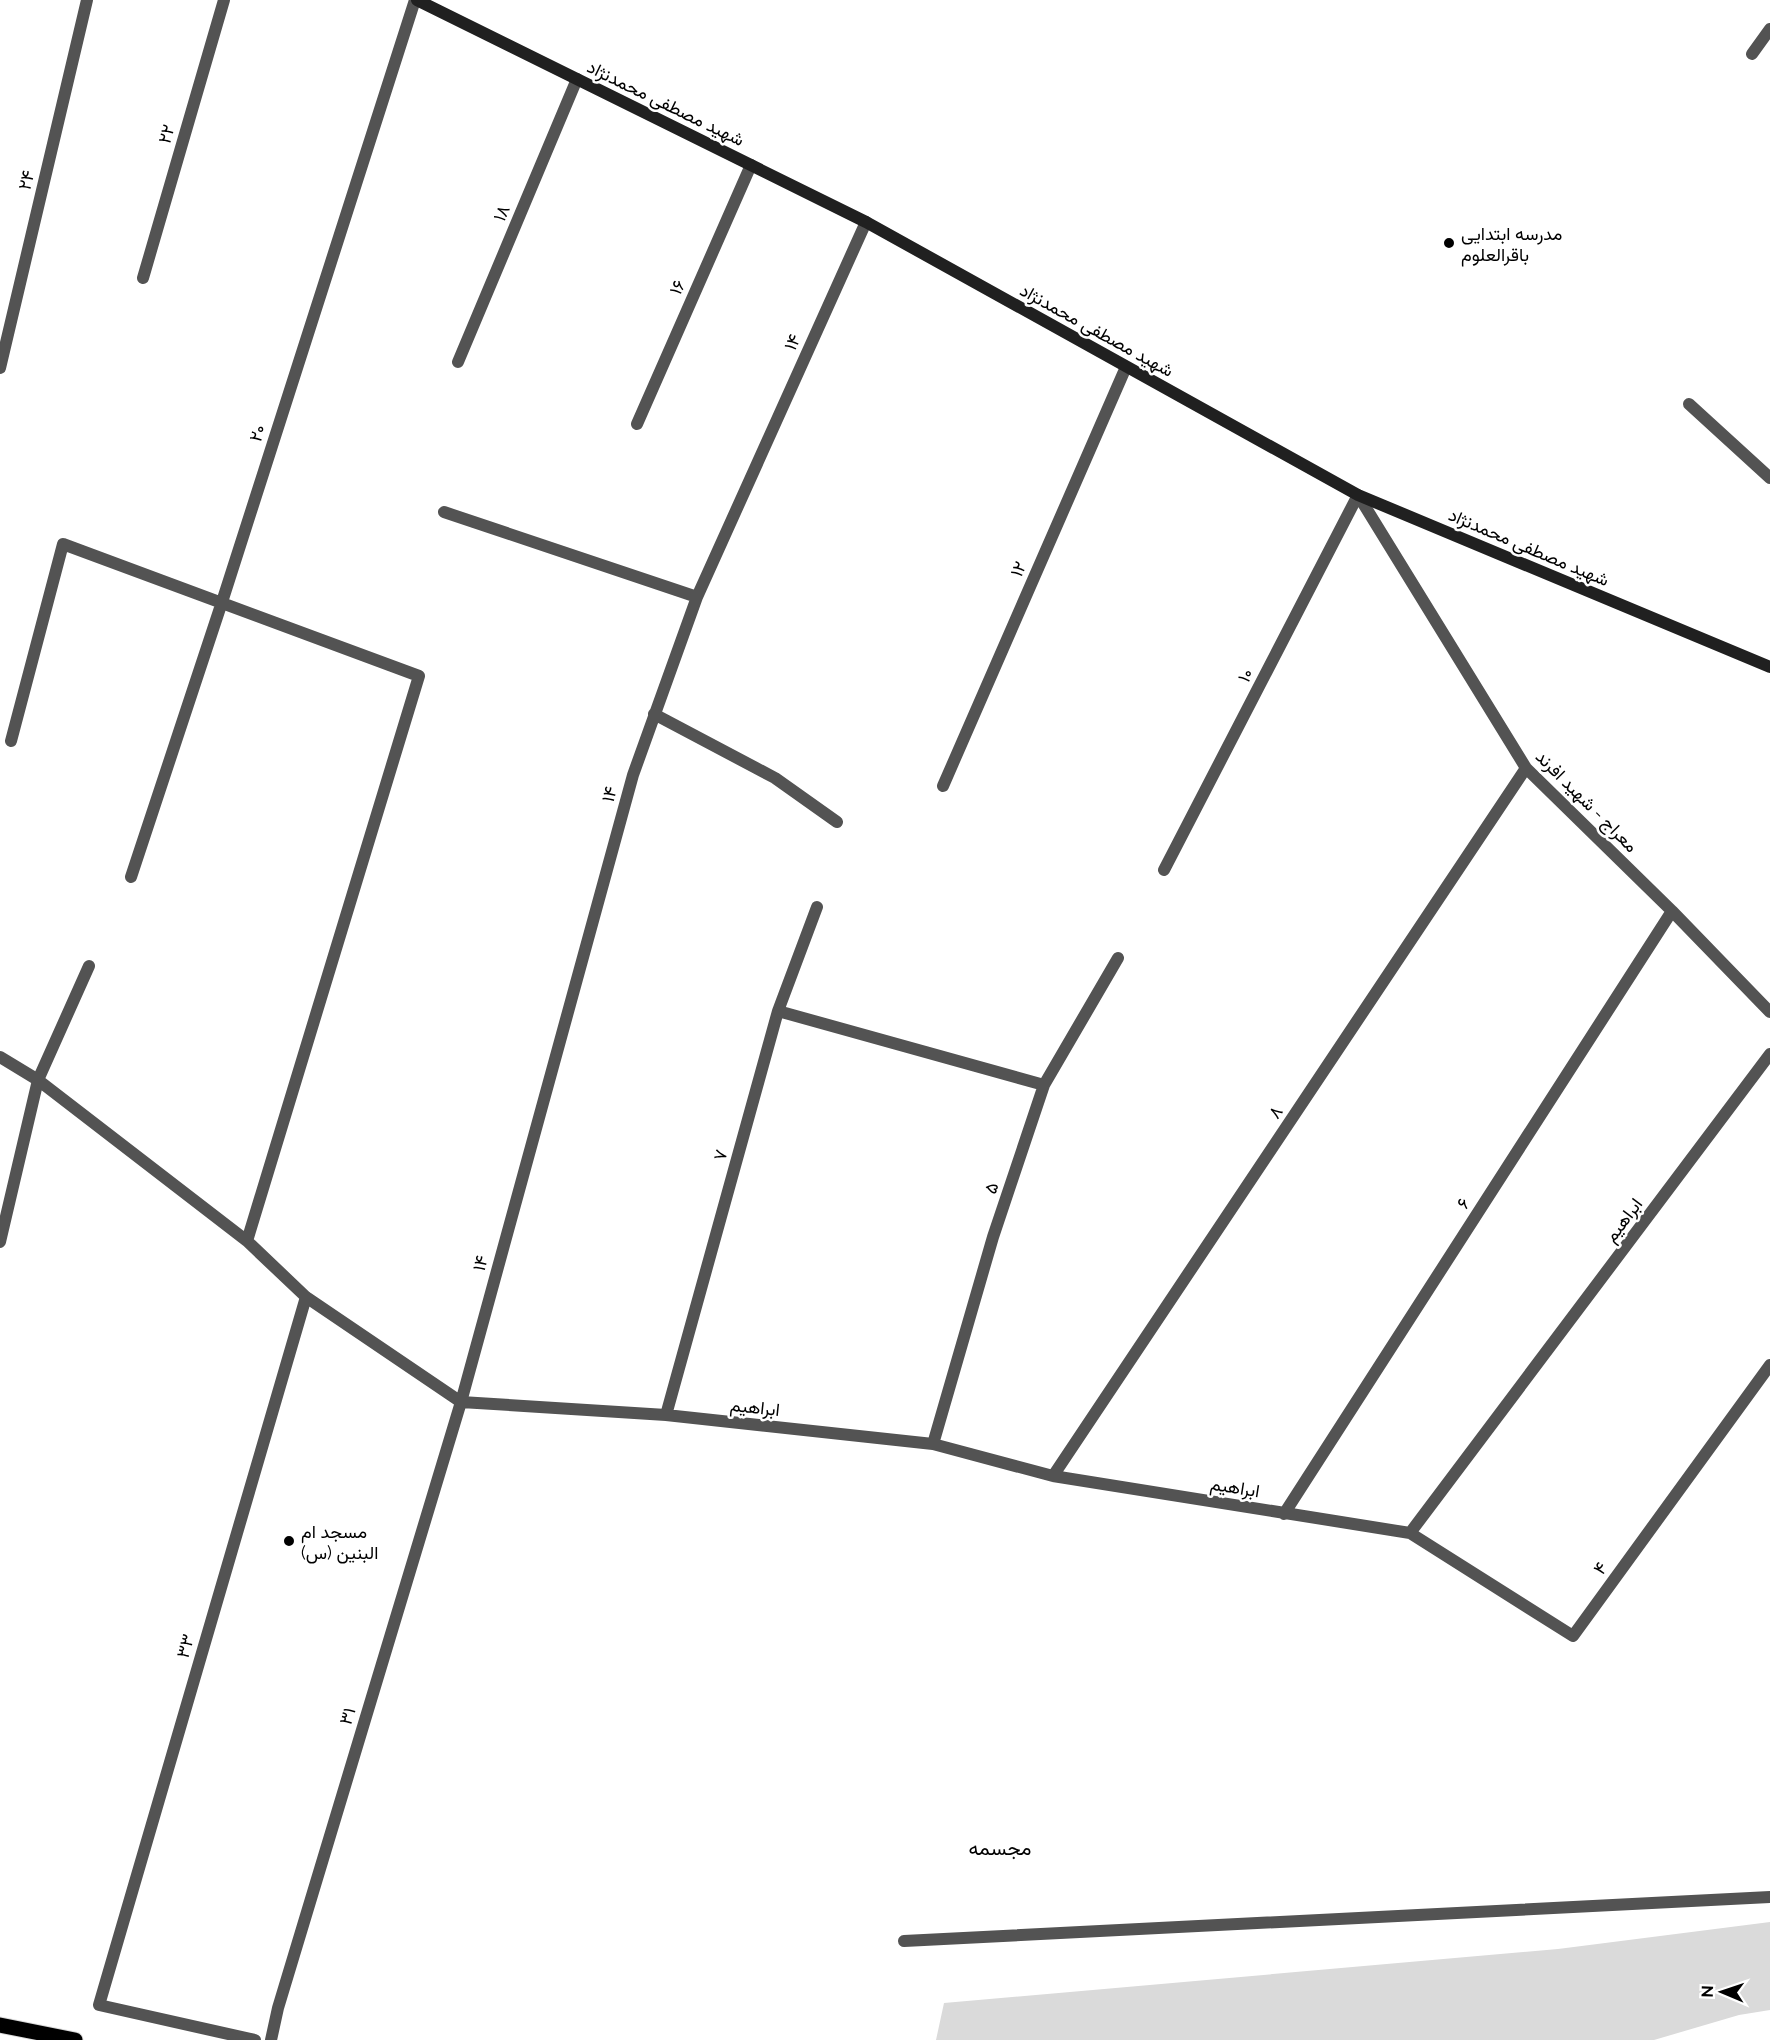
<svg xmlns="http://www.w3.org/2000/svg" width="1770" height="2040" font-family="Raleway,Vazirmatn,sans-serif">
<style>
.green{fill:#dadada}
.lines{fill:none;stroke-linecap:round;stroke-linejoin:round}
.primary-casing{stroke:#dbdbdb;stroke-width:17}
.minor{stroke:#535353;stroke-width:12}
.secondary{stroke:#202020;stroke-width:12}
.primary{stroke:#000;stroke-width:15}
.poi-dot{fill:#000;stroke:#fff;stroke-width:2}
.labels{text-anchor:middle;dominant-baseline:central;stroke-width:5;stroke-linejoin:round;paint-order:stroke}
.street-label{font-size:18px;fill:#000;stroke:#fff}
.poi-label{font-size:18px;fill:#000;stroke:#fff;text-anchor:start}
.neighbourhood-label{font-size:20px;fill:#000;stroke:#fff}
</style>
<rect width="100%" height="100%" fill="#fff"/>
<!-- green -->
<path class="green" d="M1770,1922V2010L1739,2015L1654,2040H936L944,2003L1558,1949Z"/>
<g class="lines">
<defs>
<path id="primary" d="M0,2025L75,2040"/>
</defs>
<!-- primary casing -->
<use href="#primary" class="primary-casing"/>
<!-- minor -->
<path class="minor" d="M1752,54L1770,29
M143,278L224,0
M458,362L577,79
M0,368L87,0
M1689,404L1770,478
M637,424L751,165
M1358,495L1526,768L1672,911L1770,1012
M444,512L697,597
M654,714L775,778L837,822
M11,741L63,544L419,676L247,1241
M943,786L1126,367
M1164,870L1358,495
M131,877L222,602L415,0
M778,1011L1044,1085
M0,1057L38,1080L247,1241L306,1297L461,1402
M0,1242L38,1080L89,966
M461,1402L666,1415L933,1444L1053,1476L1410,1533L1573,1636L1770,1365
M666,1415L778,1011L817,907
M933,1444L993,1237L1044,1085L1118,958
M1053,1476L1526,768
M1284,1514L1672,911
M1410,1533L1770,1054
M904,1941L1770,1897
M255,2040L99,2005L306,1297
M271,2040L278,2008L461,1402L633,775L697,597L866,222"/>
<!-- secondary -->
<path class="secondary" d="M417,0L866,222L1358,495L1770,667"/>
<!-- primary -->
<use href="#primary" class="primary"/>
</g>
<!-- markers -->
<g class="poi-dot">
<circle cx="1449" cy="243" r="6"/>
<circle cx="289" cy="1541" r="6"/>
</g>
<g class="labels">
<!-- street labels -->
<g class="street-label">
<text transform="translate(666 103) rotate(26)">شهید مصطفی محمدنژاد</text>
<text transform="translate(166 134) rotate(-74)">۲۲</text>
<text transform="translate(26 180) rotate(-77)">۲۴</text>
<text transform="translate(501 213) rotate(-67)">۱۸</text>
<text transform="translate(677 287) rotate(-66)">۱۶</text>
<text transform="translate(1097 330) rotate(29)">شهید مصطفی محمدنژاد</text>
<text transform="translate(792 342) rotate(-66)">۱۴</text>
<text transform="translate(257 433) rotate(-72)">۲۰</text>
<text transform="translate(1529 547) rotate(23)">شهید مصطفی محمدنژاد</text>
<text transform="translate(1018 569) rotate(-66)">۱۲</text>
<text transform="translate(1245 675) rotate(-63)">۱۰</text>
<text transform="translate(609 794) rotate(-75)">۱۴</text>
<text transform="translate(1587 801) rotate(45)">معراج - شهید افرند</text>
<text transform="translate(1275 1112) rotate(-56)">۸</text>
<text transform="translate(720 1155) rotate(-75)">۷</text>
<text transform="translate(991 1188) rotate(-72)">۵</text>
<text transform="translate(1463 1203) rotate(-57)">۶</text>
<text transform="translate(1623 1220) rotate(-53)">ابراهیم</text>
<text transform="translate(480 1263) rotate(-75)">۱۴</text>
<text transform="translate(755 1407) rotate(6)">ابراهیم</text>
<text transform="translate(1235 1487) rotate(9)">ابراهیم</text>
<text transform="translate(1600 1568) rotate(-54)">۴</text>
<text transform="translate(185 1646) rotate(-74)">۳۳</text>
<text transform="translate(347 1716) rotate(-73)">۳۱</text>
</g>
<!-- poi labels -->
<g class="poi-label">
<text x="1461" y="233">مدرسه ابتدایی<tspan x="1461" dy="21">باقرالعلوم</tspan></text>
<text x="301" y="1531">مسجد ام<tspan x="301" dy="21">البنین (س)</tspan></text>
</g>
<!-- neighbourhood labels -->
<g class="neighbourhood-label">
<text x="1000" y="1848">مجسمه</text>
</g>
</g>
<!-- north arrow -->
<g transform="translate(1722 1992) rotate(272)" stroke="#ffffff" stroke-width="4.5" paint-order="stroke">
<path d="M0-4.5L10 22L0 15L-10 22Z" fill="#000000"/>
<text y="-9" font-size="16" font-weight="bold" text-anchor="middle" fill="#000000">N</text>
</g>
</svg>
